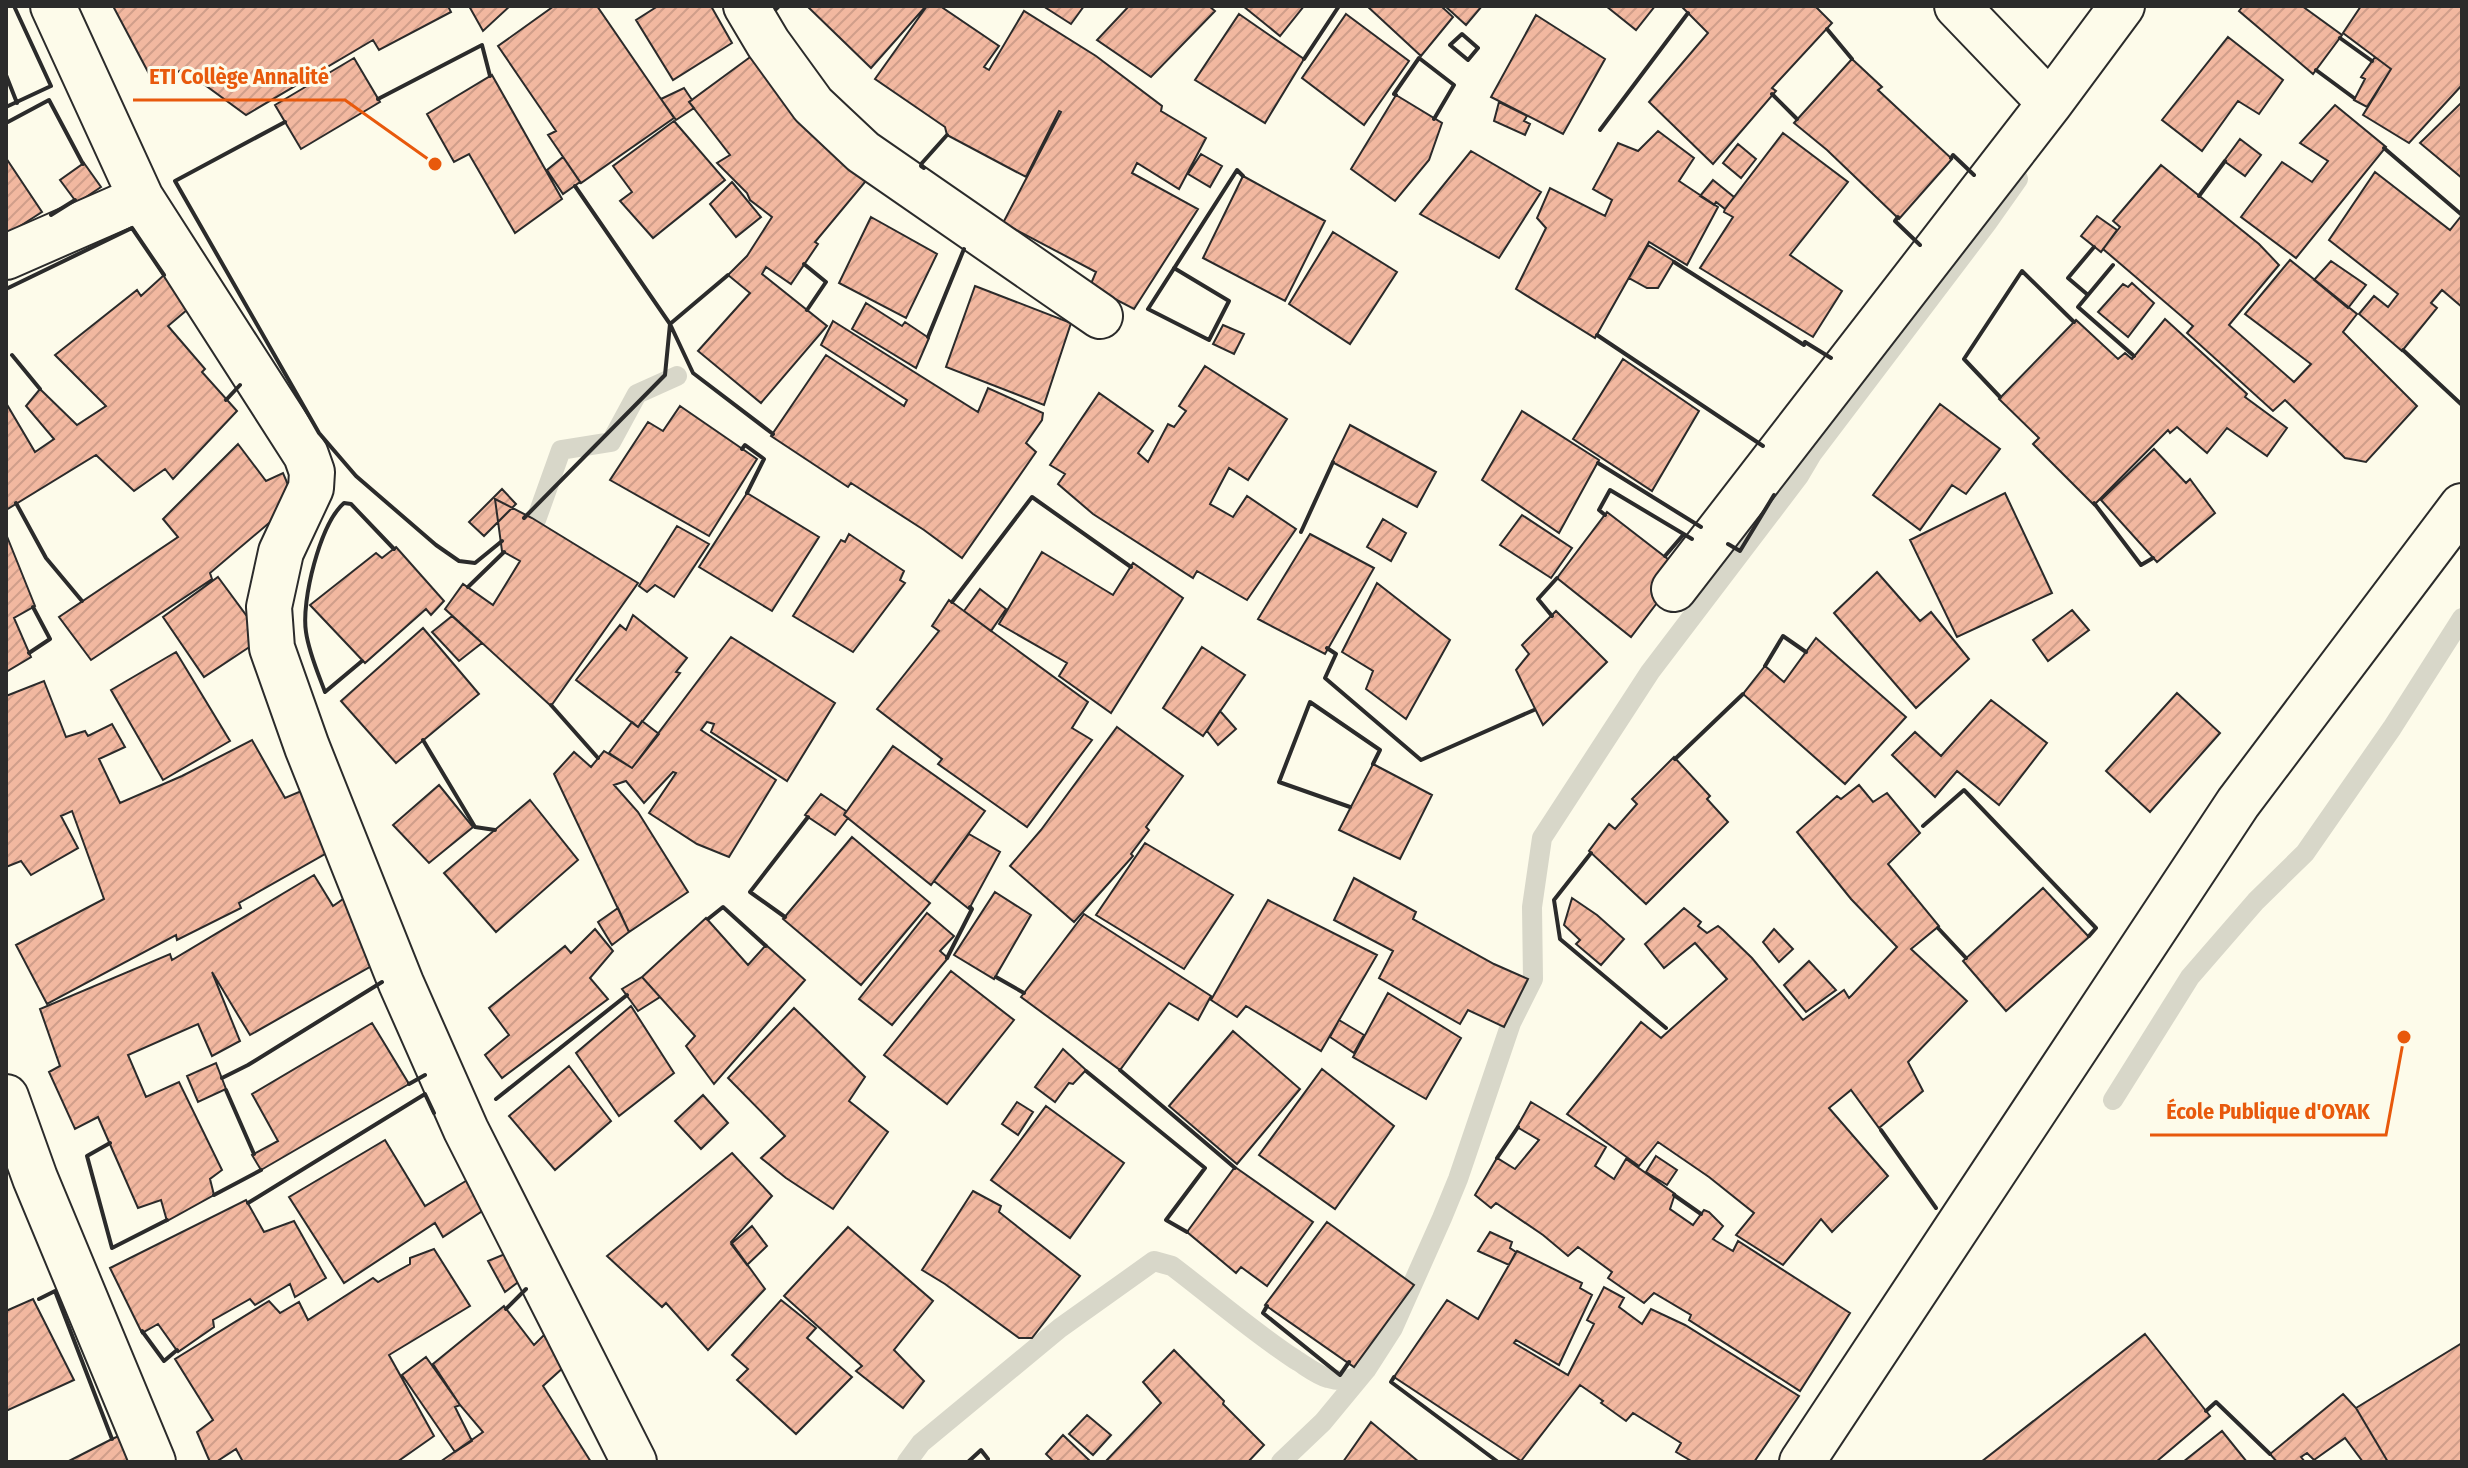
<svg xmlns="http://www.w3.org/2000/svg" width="2468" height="1468" font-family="'Fira Sans Condensed',sans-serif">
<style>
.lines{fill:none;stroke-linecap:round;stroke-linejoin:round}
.stream{stroke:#d8d7c9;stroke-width:20}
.building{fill:url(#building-hatch);stroke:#2b2b2b;stroke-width:2}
.minor-casing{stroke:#2b2b2b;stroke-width:48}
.minor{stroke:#fdfbea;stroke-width:44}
.wall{stroke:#2b2b2b;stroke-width:4}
.leader{fill:none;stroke:#e8590c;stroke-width:3}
.callout-dot{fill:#e8590c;stroke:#fdfbea;stroke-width:3}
.callout-label{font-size:22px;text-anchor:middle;font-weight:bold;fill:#e8590c;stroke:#fdfbea;stroke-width:6;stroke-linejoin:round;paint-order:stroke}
</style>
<defs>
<pattern id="building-hatch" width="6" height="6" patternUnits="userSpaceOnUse" patternTransform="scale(2)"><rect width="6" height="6" fill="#f2b8a0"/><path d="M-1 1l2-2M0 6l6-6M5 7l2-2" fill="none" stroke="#d09e8a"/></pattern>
</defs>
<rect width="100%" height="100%" fill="#fdfbea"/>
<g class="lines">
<!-- stream -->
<path class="stream" d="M536,520L561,450L611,442L637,394L677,376
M2113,1100L2190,977L2256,901L2305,853L2392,728L2462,618
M907,1462L921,1443L1060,1328L1154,1261L1172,1266C1213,1297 1253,1332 1296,1360C1306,1366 1317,1375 1328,1378C1341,1382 1353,1380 1363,1373
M1281,1462L1323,1422L1366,1370L1393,1328L1442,1218L1458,1179L1511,1023L1533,979L1532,907L1542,838L1650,672L1799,476L1812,454L1987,223L2018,179"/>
</g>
<!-- building -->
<path class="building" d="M113,6H448L451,12L379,50L373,40L246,115L183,69L155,85Z
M469,6H510L483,31Z
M554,6H597L674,118L581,183L548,135L556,131L498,46Z
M658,6H711L732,43L673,80L636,20Z
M807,6H926L871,68Z
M927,6H940L999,46L984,67L989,70L1024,11L1096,56L1162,106L1161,111L1206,138L1179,189L1137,163L1132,173L1198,209L1134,309L1090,286L1096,272L1003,223L1061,112L1059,111L1026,177L947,135L945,127L875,79Z
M1043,6H1084L1071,24Z
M1129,6H1209L1215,11L1151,77L1097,40Z
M1243,6H1304L1280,36Z
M1367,6H1441L1453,17L1421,56Z
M1445,6H1482L1466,25Z
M1606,6H1655L1636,30Z
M1683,6H1815L1832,23L1772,88L1776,91L1713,164L1649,102L1708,33L1682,7Z
M2243,6H2302L2342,35L2313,74L2239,11Z
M2361,6H2462V85L2409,143L2363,115L2391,69L2343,33Z
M1239,14L1304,59L1265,123L1195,80Z
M1346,14L1409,61L1364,125L1302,78Z
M1536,15L1605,59L1563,134L1491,97Z
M2228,37L2283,80L2259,114L2238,101L2202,151L2162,120Z
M757,52L870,176L815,242L818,244L791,284L766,267L762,274L827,326L761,403L698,351L750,293L728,275L747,256L772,217L750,200L747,193L717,163L730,155L689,102Z
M2375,57L2391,69L2367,107L2354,100L2365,79L2361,77Z
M354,58L380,102L301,149L275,105Z
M1852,59L1882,87L1878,90L1952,159L1899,219L1827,150L1794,123Z
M492,75L562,199L515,233L469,154L454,162L427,114Z
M684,88L692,100L689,102L694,108L676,120L661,99Z
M1396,95L1442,123L1429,160L1395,201L1351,169Z
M1499,102L1527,116L1524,121L1530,124L1525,135L1494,121Z
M2462,102V178L2420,143Z
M2335,105L2386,147L2296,258L2241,217L2282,162L2312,182L2328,161L2300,143Z
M674,121L725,180L653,238L620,201L632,192L613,166Z
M1658,131L1694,158L1679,181L1718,207L1687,265L1649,242L1595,338L1516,289L1546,228L1537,218L1550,188L1605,216L1612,200L1593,189L1618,143L1638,151Z
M1783,133L1848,182L1790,255L1842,291L1813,337L1700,268L1733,217L1724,212L1725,209Z
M2240,139L2261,155L2245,176L2224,161Z
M1738,144L1756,159L1741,178L1723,163Z
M1471,151L1541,192L1499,258L1420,214Z
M1201,154L1222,166L1210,187L1188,174Z
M563,157L580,182L563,194L547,170Z
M6,158L42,212L6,235Z
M84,163L101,187L77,203L60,180Z
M2161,165L2259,244L2279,265L2229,325L2294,382L2311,364L2245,314L2290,260L2357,314L2343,332L2417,406L2366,462L2345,458L2285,400L2273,411L2187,333L2193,326L2103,249L2120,227L2113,221Z
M2375,172L2450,230L2462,215V307L2442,290L2431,303L2437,308L2402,351L2359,314L2374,296L2388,307L2398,294L2329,240Z
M1243,176L1325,221L1285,301L1203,258Z
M1713,180L1734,197L1725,209L1716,202L1714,205L1700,196Z
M732,182L761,217L736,237L710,204Z
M2097,216L2117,230L2101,252L2081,236Z
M871,217L937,254L906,318L839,283Z
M1333,232L1397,272L1350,344L1289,304Z
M1648,245L1674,261L1658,288H1647L1629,278Z
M2331,261L2366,285L2348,308L2314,280Z
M164,275L188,309L168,326L205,369L202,372L237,411L173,479L165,469L134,491L96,455L6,510V403L35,452L54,439L26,406L40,389L77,425L106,406L55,355L137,290L141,296Z
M2132,283L2154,303L2128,337L2098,312L2123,284L2128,287Z
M975,286L1071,323L1044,405L946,367Z
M866,303L902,326L905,322L929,338L916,368L852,329Z
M2165,319L2247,394L2245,397L2287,428L2267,456L2227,428L2207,453L2177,427L2170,433L2168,430L2094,505L2033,444L2039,438L1999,399L2076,320L2118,359L2125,353L2132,359Z
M833,321L978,412L988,388L1043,413L1042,420L1026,443L1036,452L962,558L924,530L851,483L848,487L771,436L826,355L904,406L907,400L821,345Z
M1223,325L1244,334L1234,354L1213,344Z
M1623,359L1699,411L1652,491L1573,439Z
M1205,366L1287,419L1248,480L1229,468L1210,504L1233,517L1247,496L1296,529L1247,600L1197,571L1193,578L1093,514L1058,484L1065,474L1050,465L1099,393L1153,431L1138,453L1148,462L1168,424L1174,427L1186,411L1179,406Z
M1940,404L2000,449L1966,494L1952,485L1920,530L1873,495Z
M680,406L757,459L709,536L610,480L648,422L663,431Z
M1522,411L1599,460L1559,533L1482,480Z
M1350,425L1436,472L1417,507L1332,462Z
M238,444L266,481L283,473L295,501L210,573L212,579L91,660L59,617L178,537L163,519Z
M2154,449L2186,483L2190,479L2215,513L2157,562L2101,500Z
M502,489L516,504L484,536L469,522Z
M747,493L819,537L772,611L699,567Z
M2005,493L2052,593L1957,637L1910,540Z
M495,499L532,518L638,583L551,706L445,609L463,584L493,605L520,561L502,551Z
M1607,512L1682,570L1631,637L1557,578Z
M1522,515L1572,548L1551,578L1500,545Z
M1383,519L1406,533L1391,561L1367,547Z
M677,526L709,544L674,597L655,585L647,592L639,586Z
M6,534L35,606L14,618L31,657L6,672Z
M849,534L904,571L900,580L905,583L853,652L793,616L841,540L845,542Z
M1310,534L1374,568L1325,654L1258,619Z
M396,547L444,601L431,615L426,609L365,663L310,605L376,553L382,558Z
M1042,552L1113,595L1133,563L1183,598L1111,713L1059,676L1067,663L999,624Z
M1877,572L1920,621L1931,612L1969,659L1916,708L1834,613Z
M218,577L263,638L204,677L163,617Z
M1377,583L1450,640L1406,719L1366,689L1373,671L1342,652Z
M980,589L1006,609L991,631L964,611Z
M949,600L1088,702L1072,728L1092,740L1027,827L938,764L942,759L877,709L939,631L932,626Z
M2072,610L2089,630L2048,661L2033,640Z
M1556,611L1607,662L1543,725L1516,670L1529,654L1522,645Z
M633,615L687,658L676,672L680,673L638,727L576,680L620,625L626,630Z
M452,616L482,643L459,661L432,632Z
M423,628L479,694L396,763L341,701Z
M731,637L835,703L787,781L711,732L714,724L707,722L701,730L776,780L729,857L697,844L649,813L676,773L673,772L644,803L626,781L614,785L638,812L688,892L629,932L554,774L574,752L591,767L604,751L632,768Z
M1816,638L1906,717L1845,784L1743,694L1765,666L1784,682Z
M1202,647L1245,675L1203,736L1163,708Z
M176,652L230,741L163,780L111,690Z
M44,681L66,737L85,731L88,736L112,724L125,747L99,759L120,803L182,776L252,740L285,798L306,789L332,850L239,903L241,908L177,940L176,935L47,1004L16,945L104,899L72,811L61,816L78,848L31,875L21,861L6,867V696Z
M2177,693L2220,733L2150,812L2106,771Z
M1991,700L2047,743L1999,805L1957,771L1935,797L1892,755L1915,732L1941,756Z
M1220,711L1236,729L1218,745L1207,731Z
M642,721L659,734L632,768L609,753L632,722L638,727Z
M1117,727L1183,776L1146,827L1149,830L1131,854L1133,856L1074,922L1010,866L1041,830Z
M893,746L985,811L931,885L844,815Z
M1674,757L1710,796L1707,799L1728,822L1646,904L1589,851L1609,824L1615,829L1637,804L1632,799Z
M1373,764L1432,795L1400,859L1339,830Z
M439,785L473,827L429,863L393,825Z
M1859,785L1873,802L1887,793L1920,833L1888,864L1939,926L1911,949L1967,1001L1908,1062L1923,1091L1879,1128L1851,1090L1829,1108L1888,1176L1832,1232L1821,1219L1783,1265L1736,1235L1754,1213L1709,1177L1658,1142L1639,1166L1567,1114L1641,1022L1661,1038L1727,979L1695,943L1664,968L1645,944L1684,908L1701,922L1698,926L1707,933L1718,926L1723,930L1752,958L1803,1020L1844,990L1849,998L1852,995L1897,947L1851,899L1797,832L1837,796L1841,799Z
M821,794L846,811L844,815L848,818L835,835L805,815Z
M530,800L578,860L496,932L444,873Z
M969,834L1000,852L969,909L934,881Z
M852,837L930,903L861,985L783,919Z
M1145,843L1233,895L1184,969L1096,915Z
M314,875L333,906L353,892L382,960L250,1035L212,972L240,1041L212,1056L198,1024L128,1055L146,1097L179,1082L222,1170L210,1179L214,1195L167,1221L161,1200L138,1208L98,1117L75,1129L49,1072L60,1066L40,1009L170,954L172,960Z
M1354,878L1416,912L1413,919L1494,964L1528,979L1504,1027L1468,1010L1460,1024L1379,978L1393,951L1334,920Z
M2043,888L2089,937L2006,1011L1963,961Z
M995,892L1031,915L994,979L954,955Z
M1572,898L1597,915L1624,939L1601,965L1576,944L1580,940L1564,925Z
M1268,900L1377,955L1321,1051L1246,1006L1237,1017L1211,1000Z
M618,908L629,932L612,945L598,922Z
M927,913L954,936L940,951L948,958L892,1025L859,999Z
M1084,914L1211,996L1198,1020L1169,1003L1120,1070L1021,997Z
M706,918L748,965L766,945L805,980L714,1084L686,1046L695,1036L642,977Z
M595,929L613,951L590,978L608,999L502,1078L485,1055L509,1035L489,1008L565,946L571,953Z
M1774,929L1793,949L1779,962L1763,942Z
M1809,961L1836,990L1806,1012L1784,985Z
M951,971L1014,1020L947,1104L884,1055Z
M642,977L660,997L638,1011L622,989Z
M1388,993L1461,1038L1426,1099L1353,1057Z
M631,1006L674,1073L619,1116L576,1053Z
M794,1008L865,1077L849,1101L888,1132L833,1209L786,1178L761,1158L785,1136L728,1078Z
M1339,1020L1364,1035L1354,1053L1330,1037Z
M372,1023L409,1084L261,1170L252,1155L278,1141L252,1094Z
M1233,1031L1300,1089L1237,1164L1169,1106Z
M1063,1049L1086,1070L1073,1084L1069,1083L1055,1102L1035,1087Z
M216,1063L226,1089L198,1102L187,1076Z
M569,1066L611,1121L555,1170L509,1116Z
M1322,1069L1394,1126L1335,1209L1259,1155Z
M703,1095L728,1123L701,1149L675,1121Z
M1017,1102L1033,1112L1018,1135L1002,1124Z
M1531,1102L1606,1147L1595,1166L1614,1179L1626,1159L1675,1194L1670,1209L1693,1225L1704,1210L1709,1212L1723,1226L1713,1239L1716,1241L1733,1251L1738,1241L1850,1313L1800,1391L1689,1320L1691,1315L1654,1293L1644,1303L1608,1278L1612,1272L1578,1247L1568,1256L1543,1235L1496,1203L1491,1208L1475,1195L1497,1158L1515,1169L1539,1140L1517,1127Z
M1046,1106L1124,1163L1070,1238L991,1180Z
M385,1140L425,1206L469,1179L487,1208L443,1237L435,1223L344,1283L289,1197Z
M732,1153L772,1196L731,1242L765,1289L708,1350L666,1303L662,1307L607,1256Z
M1656,1156L1677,1170L1667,1185L1646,1172Z
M1235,1167L1313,1222L1267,1286L1241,1267L1236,1273L1187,1232Z
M973,1191L1001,1206L999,1212L1080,1276L1032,1338H1019L945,1284L922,1270Z
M246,1200L264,1232L294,1221L326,1278L295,1297L290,1284L255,1305L250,1299L213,1320L214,1327L178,1352L158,1324L142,1333L110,1268Z
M1327,1222L1414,1285L1354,1367L1265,1305Z
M752,1226L767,1246L747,1265L731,1244Z
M848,1227L933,1301L894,1350L924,1381L903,1408L856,1371L862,1366L784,1296Z
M1490,1232L1512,1242L1510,1248L1516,1252L1509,1265L1478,1251Z
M434,1249L470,1306L389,1355L434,1436L397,1462H243L236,1449L216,1462H210L197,1432L213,1420L175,1359L269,1301L280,1313L299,1302L308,1320L373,1278L378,1282L410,1264V1258Z
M1517,1251L1582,1283L1580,1288L1592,1295L1559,1365L1516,1340L1514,1343L1568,1375L1594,1324L1587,1320L1604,1287L1624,1298L1619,1307L1642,1324L1651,1309L1685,1325L1799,1396L1754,1462H1693L1676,1452L1681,1443L1633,1413L1626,1421L1601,1403L1603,1401L1580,1385L1521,1461L1394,1377L1447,1300L1478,1319Z
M505,1254L521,1280L505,1292L488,1261Z
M33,1299L74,1380L6,1411V1311Z
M781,1300L816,1328L807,1338L852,1377L796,1434L737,1380L748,1369L732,1355Z
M504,1306L534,1345L544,1335L566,1365L543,1386L591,1462H440L483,1432L460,1405L433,1364Z
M2145,1334L2210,1416L2156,1462H1981Z
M2462,1343V1462H2388L2356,1408Z
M1174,1350L1224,1401L1223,1404L1264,1445L1248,1462H1105L1161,1403L1143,1382Z
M426,1357L460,1405L455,1407L472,1441L455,1452L402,1375Z
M2343,1394L2356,1408L2388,1462H2363L2345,1438L2314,1460L2307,1453L2301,1457L2305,1462H2277L2270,1454Z
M1087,1415L1111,1435L1093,1455L1069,1434Z
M1371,1422L1419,1462H1343Z
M2222,1431L2247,1462H2183Z
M121,1435L134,1462H67L112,1439Z
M1063,1435L1091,1462H1054L1046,1454Z"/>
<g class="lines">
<defs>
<path id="minor" d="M746,6L768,43L813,105L863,152L1100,316
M1957,6L2050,103
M141,198L306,455L312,472L311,488L281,552L269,607L272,648L307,747L401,983L466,1130L634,1462
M6,257L141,198L53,6
M1674,589L2050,103L2122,6
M6,1097L35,1178L153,1462
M1802,1462L2238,803L2462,506"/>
</defs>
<!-- minor casing -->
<use href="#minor" class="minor-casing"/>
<!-- minor -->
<use href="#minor" class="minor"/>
<!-- wall -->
<path class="wall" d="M776,9L779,6
M1827,29L1852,59
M1462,34L1478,48L1468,60L1450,45Z
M2340,38L2372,61
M1304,59L1339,6
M2316,70L2354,98
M6,75L17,103
M1772,94L1797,119
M1396,95L1394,94L1419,58L1454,85L1434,119
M378,99L482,45L490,76
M6,107L51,86L14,6
M285,122L175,181L319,433L356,476L436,545L459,561L475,563L502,541
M6,123L49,100L83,164
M1600,130L1688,13
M2384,148L2462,215
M1951,158L1953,155L1974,175
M924,168L921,166L922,163L947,135
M575,186L670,324L693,373L773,434
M2199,196L2225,161
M51,215L75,200
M1898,217L1895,221L1920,245
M1674,262L1804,345L1805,342L1831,358
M804,264L826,282L807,310
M2113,265L2078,307L2134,356
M1174,268L1229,301L1209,340L1148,309L1237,170L1243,176
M6,289L132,228L164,275
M2088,295L2068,278L2094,247
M1597,335L1763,446
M928,337L964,249
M2403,350L2462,405
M12,355L40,389
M2000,397L1964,359L2022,271L2074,322
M226,400L240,385
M742,449L745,445L764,459L747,493
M1598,463L1701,527
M16,503L46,558L82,601
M2094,503L2141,565L2153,558
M1605,515L1599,510L1610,490L1692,539
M524,518L665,375L670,324L728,275
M1301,532L1333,462
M1728,544L1740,551L1774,495
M1665,556L1684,534
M468,587L504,552
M952,602L1032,497L1131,567
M1552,616L1538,599L1557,578
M1327,648L1336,654L1325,678L1421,760L1534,710
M29,653L50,639L33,607
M362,661L325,692C318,673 309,653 306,632C301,601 320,524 344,503L351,504L394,549
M1765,666L1783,636L1806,652
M551,705L598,758
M423,740L475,827L495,830
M1675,759L1743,694
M1350,807L1279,782L1310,702L1380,750L1373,764
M1923,826L1964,790L2096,928L2089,936
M1591,853L1554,900L1560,939L1666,1028
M785,917L750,892L808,817
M708,919L723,907L766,946
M1938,928L1966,958
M947,958L972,909L970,907
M996,977L1024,993
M1120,1070L1235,1168
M1086,1071L1205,1168L1166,1220L1187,1232
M222,1078L248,1065L382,982
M409,1084L425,1075
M226,1090L254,1154
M496,1099L627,995
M1881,1130L1936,1208
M110,1143L87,1156L112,1248L167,1220
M1497,1158L1518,1127
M214,1195L261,1170
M1674,1195L1701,1214
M248,1203L425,1094L434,1113
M39,1299L55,1291L112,1439
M1267,1306L1263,1313L1340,1375L1349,1362
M506,1309L526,1289
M142,1331L164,1361L177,1350
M1394,1377L1391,1382L1498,1462
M2206,1411L2216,1402L2270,1454
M968,1462L981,1450L988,1459
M1454,1462H1456"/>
</g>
<!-- callouts -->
<path class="leader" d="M435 164L345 100H133M2404 1037L2386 1135H2150"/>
<g class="callout-dot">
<circle cx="435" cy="164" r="8"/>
<circle cx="2404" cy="1037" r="8"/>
</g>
<g class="callout-label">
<text x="239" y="84">ETI Collège Annalité</text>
<text x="2268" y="1119">École Publique d'OYAK</text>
</g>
<!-- border -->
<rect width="2468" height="1468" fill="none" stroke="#2b2b2b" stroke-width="16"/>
</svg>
